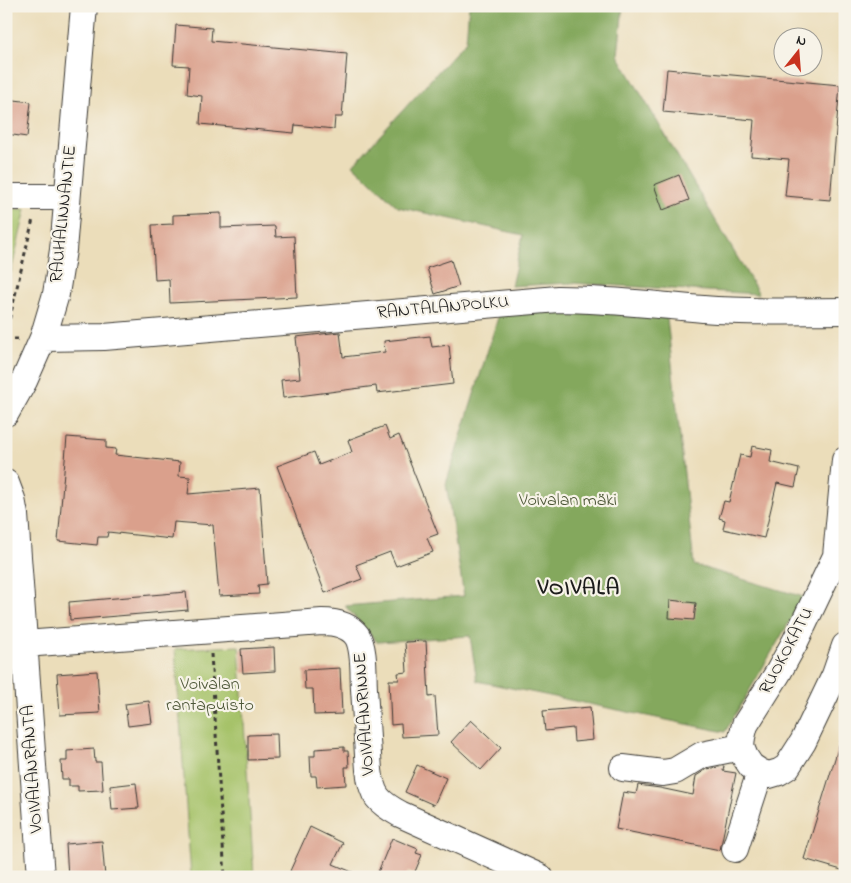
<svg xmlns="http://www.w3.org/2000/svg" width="851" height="883" font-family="'Indie Flower',sans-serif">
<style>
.green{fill:#a6c269;stroke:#616f42}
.forest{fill:#84a85d;stroke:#50623c}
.building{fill:#daa08c}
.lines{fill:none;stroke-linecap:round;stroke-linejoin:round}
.minor-casing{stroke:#3b3934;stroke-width:28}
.path{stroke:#3b3934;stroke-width:3;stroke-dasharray:4 4;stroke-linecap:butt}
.minor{stroke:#fff;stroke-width:26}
.labels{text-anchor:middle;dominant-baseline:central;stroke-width:4.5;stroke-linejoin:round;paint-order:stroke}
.street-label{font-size:18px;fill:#1c1c1c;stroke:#f7f3e8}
.park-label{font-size:18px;fill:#4c5637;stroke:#f7f3e8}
.district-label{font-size:22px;font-weight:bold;letter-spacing:1px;fill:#1c1c1c;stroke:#f7f3e8}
</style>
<rect width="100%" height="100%" fill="#f7f3e8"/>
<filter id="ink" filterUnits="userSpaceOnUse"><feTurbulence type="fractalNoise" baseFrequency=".02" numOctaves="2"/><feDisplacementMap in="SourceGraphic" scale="10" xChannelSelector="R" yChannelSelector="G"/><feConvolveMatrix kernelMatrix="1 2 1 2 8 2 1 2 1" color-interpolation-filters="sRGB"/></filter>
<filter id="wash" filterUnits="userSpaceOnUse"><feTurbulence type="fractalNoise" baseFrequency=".0096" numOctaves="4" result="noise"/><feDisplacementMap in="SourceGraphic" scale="20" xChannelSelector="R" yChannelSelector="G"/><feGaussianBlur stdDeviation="1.12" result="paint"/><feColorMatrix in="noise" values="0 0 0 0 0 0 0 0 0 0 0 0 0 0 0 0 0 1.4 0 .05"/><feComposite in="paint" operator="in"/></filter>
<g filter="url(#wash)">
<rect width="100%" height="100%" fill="#ebddba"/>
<!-- green -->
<path class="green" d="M6,209H26L6,293Z
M239,646L254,877H191L175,649Z"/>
<!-- forest -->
<path class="forest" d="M469,6H623L618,55L759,294L571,283L511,286L523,235L398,207L353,165L466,41Z
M561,308L667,318L694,565L804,597L725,732L477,681L470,636L377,642L345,606L464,596L446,484L500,311Z"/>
<g id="blocks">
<!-- building -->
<path class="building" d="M176,25L212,28L211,41L347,54L342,117H335L334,129L295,125L294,133L200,124L202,96L187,94L189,66L173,65Z
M667,69L840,85L830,200L785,196L789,159L751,156L754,120L663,112Z
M6,99L31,102L27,137L6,134Z
M679,175L689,200L663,210L654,185Z
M221,213V228L275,226L276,237L294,236L297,297L170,303L169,279L155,280L152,225L173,224V215Z
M451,260L459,286L435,294L427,268Z
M340,332L343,357L385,352L384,341L430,336L432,347L449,345L453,384L377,393L376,386L283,398L281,380L300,378L296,337Z
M385,426L390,439L399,435L438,534L427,538L433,552L396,566L390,552L356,565L362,579L325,593L277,466L314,452L319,465L352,452L348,440Z
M67,437L106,440V448L116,449L115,455L180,462L179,476L190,477L188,494L260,488L267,584L258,585L259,594L219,596L213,525L174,522L172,539L108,532L107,537H98L97,545L58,541Z
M752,446L772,450L770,462L799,469L795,487L777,483L764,538L723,529L725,520L719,518L724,501L729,502L740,455L750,457Z
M186,592L188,610L70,620L69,602Z
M670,600L696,603L694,620L669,618Z
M426,641L429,697L435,696L438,735L402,737L401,724L391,725L389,680H399L398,673L407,672L405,642Z
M274,647L275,671L243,673L241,649Z
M340,668L342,714L314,715L313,689H305L304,670Z
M97,671L100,713L60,715L57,674Z
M149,701L152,723L128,726L125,704Z
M590,707L593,740L574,742L573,728L545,731L543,711Z
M471,720L501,748L481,770L451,742Z
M277,734L278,759L248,760V735Z
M841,739H845V871L804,859Z
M344,747V751H348L349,767H345L346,785L317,787L316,776H311L310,756H315V749Z
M94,749L95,762H101L103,790L78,791V786H69V779H62L61,761H67V751Z
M417,765L446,778L434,805L405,792Z
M724,766L723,771L736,773L720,850L616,829L623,792L636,794L638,785L660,788L693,795L696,776L707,769Z
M136,783L139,808L112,810L110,786Z
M310,827L343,843L333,864L364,877H302L290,871Z
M392,838L418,849L416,853L422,855L414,874L408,872L406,877H376Z
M102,841L105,877H68L66,844Z"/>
</g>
</g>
<g filter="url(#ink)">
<use href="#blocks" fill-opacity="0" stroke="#3b3934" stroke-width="1"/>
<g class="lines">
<defs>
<path id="minor" d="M6,197H67
M43,338L104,337L558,299C607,299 654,305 703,309C750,313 798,311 845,311
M6,413L24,381L43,338L56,294L63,250L84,6
M845,460L836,556L795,642L778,673L745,725L742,737L741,747L745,757L751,766L760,772L769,775L779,772L787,767L803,742L835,675L845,646
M6,483L12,499L15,515L41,877
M24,644L322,622C335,622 349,625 357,636C365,649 363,674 364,689C366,716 367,743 369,770C372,796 378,802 400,814L540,877
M623,768L663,773L675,771L702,755L741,747
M735,849L760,772"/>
</defs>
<!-- minor casing -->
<use href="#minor" class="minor-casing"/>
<!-- path -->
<path class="path" d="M6,334L33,219
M6,339H18
M211,654L225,877"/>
<!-- minor -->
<use href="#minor" class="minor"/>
</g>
</g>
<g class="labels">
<!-- street labels -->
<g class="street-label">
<text transform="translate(64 214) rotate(-84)">RAUHALINNANTIE</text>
<text transform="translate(443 308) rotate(-5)">RANTALANPOLKU</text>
<text transform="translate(787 651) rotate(-62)">RUOKOKATU</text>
<text transform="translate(365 714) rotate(-94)">VOIVALANRINNE</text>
<text transform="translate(33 769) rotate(-94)">VOIVALANRANTA</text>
</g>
<!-- park labels -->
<g class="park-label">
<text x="568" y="501">Voivalan mäki</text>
<text x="210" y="685">Voivalan<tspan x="210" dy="21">rantapuisto</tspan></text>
</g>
<!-- district labels -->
<g class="district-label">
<text x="579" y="589">VOIVALA</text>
</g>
</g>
<!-- margin -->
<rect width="851" height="883" fill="none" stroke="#f7f3e8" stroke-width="25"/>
<!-- north arrow -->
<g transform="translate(798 52) rotate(17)"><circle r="24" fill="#f7f3e8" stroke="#9f9d96"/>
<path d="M0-4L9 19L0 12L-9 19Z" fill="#c8321e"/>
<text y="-8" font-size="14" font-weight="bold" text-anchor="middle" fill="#1c1c1c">N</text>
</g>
</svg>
